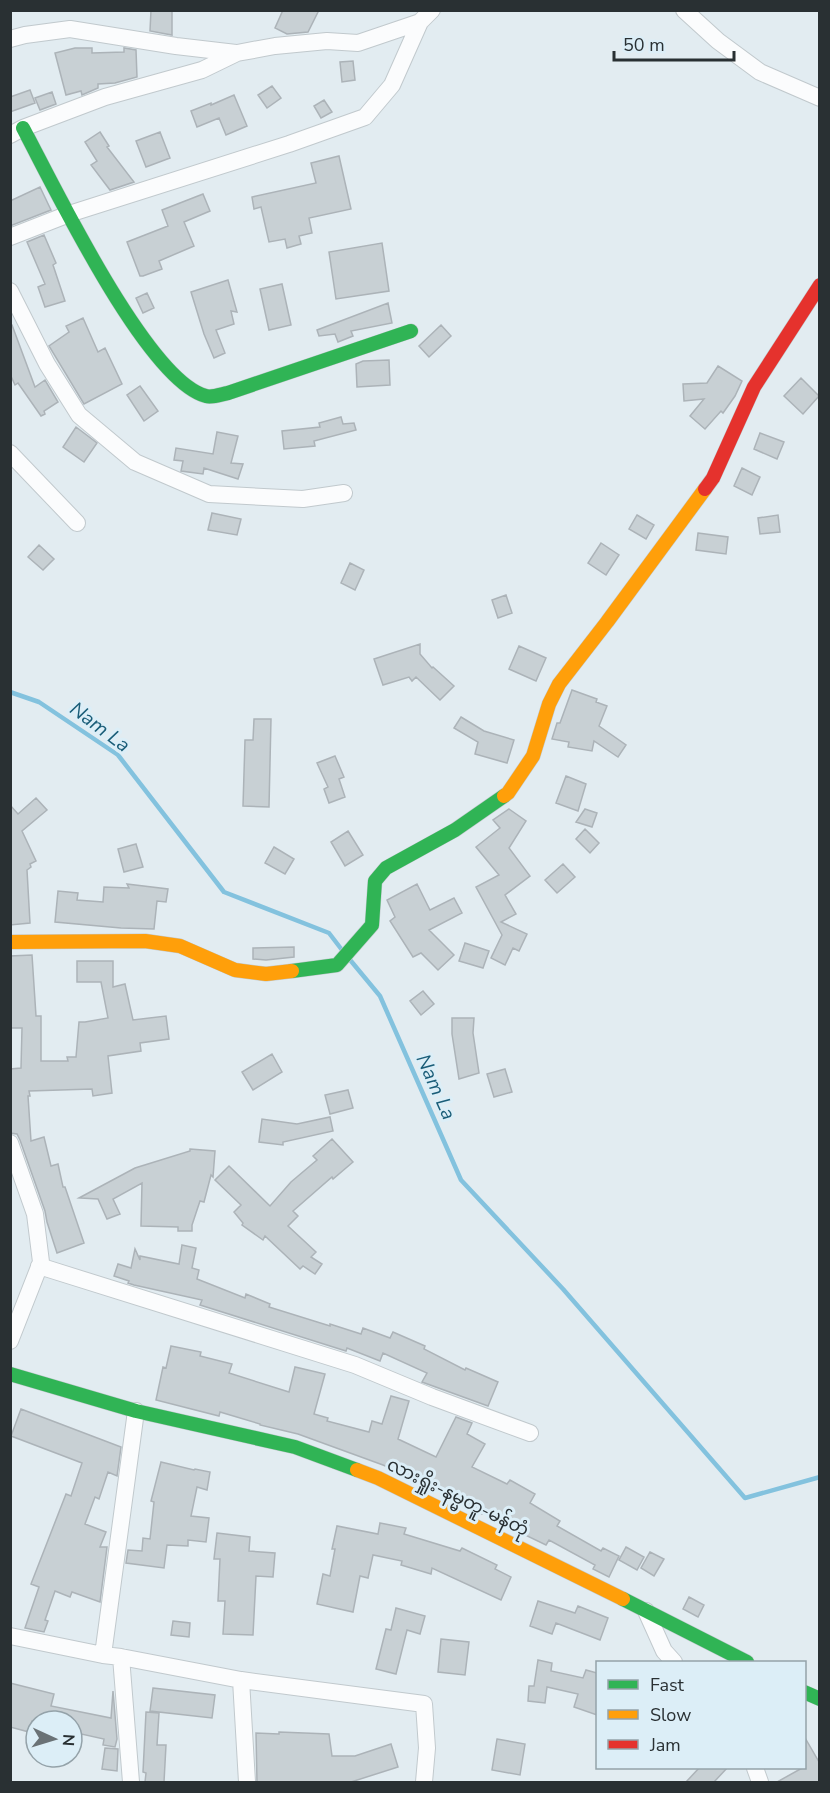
<svg xmlns="http://www.w3.org/2000/svg" width="830" height="1793" font-family="'Nunito Sans','Noto Sans Myanmar',sans-serif">
<style>
.lines{fill:none;stroke-linecap:round;stroke-linejoin:round}
.stream{stroke:#83c2de;stroke-width:4.5}
.building{fill:#c8d0d4;stroke:#acb3b8;stroke-width:1.5}
.street-casing{stroke:#c1c9cd;stroke-width:18}
.fast-casing{stroke:#c1c9cd;stroke-width:15}
.slow-casing{stroke:#c1c9cd;stroke-width:15}
.jam-casing{stroke:#c1c9cd;stroke-width:15}
.street{stroke:#fbfcfd;stroke-width:16}
.fast{stroke:#30b455;stroke-width:14}
.slow{stroke:#ff9f0a;stroke-width:14}
.jam{stroke:#e5322d;stroke-width:14}
.labels{text-anchor:middle;dominant-baseline:central;stroke-width:6;stroke-linejoin:round;paint-order:stroke}
.street-label{font-size:18px;fill:#293033;stroke:#dceef7}
.water-label{font-size:20px;font-style:italic;fill:#1a5d78;stroke:#dceef7}
</style>
<rect width="100%" height="100%" fill="#e2ecf1"/>
<g class="lines">
<!-- stream -->
<path class="stream" d="M10,692L39,702L118,755L224,892L329,933L342,950
M351,961L380,996L461,1180L563,1289L745,1498L820,1477"/>
</g>
<!-- building -->
<path class="building" d="M151,10H172V35L150,31Z
M283,10H319L308,32L287,34L275,28Z
M75,48H92V53L124,52V48L136,50L137,77L115,83L98,84V88L82,95L81,91L66,95L55,53Z
M353,61L355,80L342,82L340,62Z
M272,86L281,98L267,108L258,95Z
M30,90L35,103L10,112V97Z
M52,92L56,104L40,110L35,98Z
M234,95L247,126L226,135L219,118L197,127L191,111L211,103V105Z
M324,100L332,112L321,118L314,106Z
M100,132L109,146L107,147L134,182L110,190L91,165L97,161L85,142Z
M160,132L170,158L146,167L136,141Z
M339,156L351,209L309,218L312,233L299,236L301,244L287,248L285,239L269,242L261,207L254,209L252,197L316,183L311,163Z
M40,187L51,210L10,226V201Z
M203,194L210,211L184,222L194,246L159,261L162,269L143,276H140L127,242L168,226L162,210Z
M44,235L56,263L53,265L65,301L45,307L38,287L45,284L27,242Z
M382,243L389,291L336,299L329,252Z
M228,280L237,312L231,311L234,324L216,330L225,353L214,358L204,334L191,292Z
M282,284L291,325L269,330L260,289Z
M147,293L154,308L143,313L136,298Z
M388,303L392,323L351,331L353,336L338,342L335,334L319,336L317,330Z
M83,318L98,352L105,348L122,384L84,404L49,346L69,332L66,326Z
M10,325H12L35,387L45,380L58,402L44,411L45,414L41,416L18,383L15,385L10,374Z
M441,325L451,336L429,357L419,346Z
M389,360L390,385L357,387L356,364L363,361Z
M718,366L742,381L735,396L723,413L721,411L705,429L690,416L704,399L684,401L683,384L707,383Z
M801,378L819,396L803,414L784,396Z
M140,386L158,411L144,421L127,395Z
M341,417L343,424L354,423L356,430L314,441L315,446L284,449L282,431L320,427L319,423Z
M76,427L97,443L84,462L63,447Z
M217,432L238,436L231,463L243,464L238,479L204,468L203,474L181,471L183,461L174,460L176,448L213,454Z
M760,433L784,442L777,459L754,449Z
M742,468L760,477L752,495L734,486Z
M212,513L241,519L237,535L208,530Z
M637,515L654,525L646,539L629,529Z
M778,515L780,532L760,534L758,518Z
M698,533L728,537L726,554L696,550Z
M601,543L619,555L606,575L588,563Z
M39,545L54,559L43,570L28,557Z
M350,563L364,570L355,590L341,583Z
M506,595L512,613L498,618L492,600Z
M420,644V654L432,668L433,667L454,686L440,700L416,677L412,681L409,677L383,685L374,659Z
M519,646L546,658L536,681L509,669Z
M572,690L597,699L596,702L607,706L599,726L626,745L618,757L594,741L592,751L568,747L569,742L552,739L557,723H560Z
M461,717L484,731L514,740L507,763L475,754L478,742L454,728Z
M254,719H271L269,807L243,806L245,740H253Z
M335,756L344,777L339,779L345,797L329,803L324,789L328,787L317,763Z
M566,776L586,784L578,811L556,803Z
M36,798L47,810L22,831L36,861L30,864L31,867L27,870L30,923L10,925V805L18,814Z
M509,809L526,821L509,848L530,876L505,895L516,914L501,922L527,934L519,951L513,948L505,965L491,958L502,935L476,887L499,875L476,847L500,828L493,820Z
M585,809L597,813L592,827L576,822Z
M585,829L599,843L590,853L576,839Z
M348,831L363,855L345,866L331,842Z
M136,844L143,867L124,872L118,849Z
M274,847L294,859L285,874L265,863Z
M563,864L575,877L557,893L545,880Z
M127,884L168,889L166,902L157,901L154,929L121,928L55,922L58,891L78,893L77,900L103,902L104,887L129,888Z
M417,884L430,910L454,898L462,913L429,930L454,955L438,970L421,953L413,957L390,921L395,917L387,900Z
M465,943L489,951L483,968L459,961Z
M294,947V957L266,960L253,959V948Z
M32,955L36,1016H41V1061H68L67,1057H76L79,1022H85L108,1018L101,982H77V961H113V987L125,984L133,1020L166,1016L169,1039L140,1043L141,1051L108,1056L112,1093L93,1096L92,1089L29,1091L30,1096H28L31,1141L44,1137L51,1166L58,1164L63,1187H65L84,1243L57,1253L47,1222L45,1211L20,1140L17,1134L10,1133V1069L21,1068L22,1028H10V956Z
M423,991L434,1004L421,1015L410,1001Z
M452,1018H474L473,1033L479,1073L459,1079L452,1034Z
M272,1054L282,1072L253,1090L242,1072Z
M505,1069L512,1092L494,1097L487,1074Z
M348,1090L353,1108L330,1114L325,1095Z
M330,1117L333,1131L283,1142V1145L259,1142L262,1119L297,1124Z
M332,1139L353,1162L333,1179L332,1177L293,1211L298,1216L288,1226L316,1252L311,1257L322,1264L315,1274L303,1266L300,1269L265,1236L263,1240L242,1225L243,1223L234,1212L241,1205L215,1180L229,1166L270,1206L291,1182L317,1160L313,1156Z
M190,1149L215,1151L213,1177L211,1175L204,1202L200,1201L192,1225V1231H178V1227L141,1226L142,1183L113,1199L120,1214L107,1219L98,1199L79,1198L135,1168L190,1151Z
M182,1245L196,1248L192,1268L199,1270L197,1279L245,1298L246,1294L270,1304L269,1307L330,1326V1324L361,1334L363,1328L390,1338L393,1332L425,1346L424,1349L465,1370L466,1368L498,1382L488,1406L422,1382L427,1373L383,1353L380,1361L347,1348L346,1351L200,1305L202,1300L134,1285L128,1283L129,1281L114,1276L118,1264L131,1268L135,1249L140,1260V1256L179,1264Z
M171,1346L201,1352L200,1356L232,1364L229,1373L289,1392L295,1367L325,1374L314,1414L328,1418L327,1421L369,1432L372,1421L382,1424L391,1396L409,1401L398,1439L436,1457L456,1417L472,1423L467,1434L485,1444L472,1467L507,1484L510,1480L535,1494L530,1503L560,1521L557,1526L601,1551L603,1548L619,1556L609,1577L593,1569L595,1565L549,1540L546,1545L521,1533L523,1529L485,1508L482,1514L458,1502L459,1500L418,1480L383,1465L298,1434L260,1425V1424L220,1412L219,1416L156,1400L163,1367L166,1368Z
M21,1409L121,1447L117,1476L108,1472L99,1499L95,1497L85,1524L106,1532L100,1547H107L100,1602L72,1592L70,1597L55,1591L45,1620L48,1621L44,1632L25,1628L39,1587L31,1584L66,1494L71,1496L82,1463L11,1436Z
M161,1462L194,1470L195,1469L210,1472L207,1490L197,1487L191,1516L209,1518L206,1542L188,1540V1546L167,1545L164,1568L126,1563L128,1550L142,1551L143,1538L150,1539L154,1502L151,1501Z
M380,1523L406,1528L404,1534L460,1551L462,1548L497,1565L495,1569L511,1577L501,1600L432,1568L431,1574L401,1565L402,1561L373,1555L368,1578L360,1576L353,1612L317,1604L323,1574L330,1576L335,1549H332L337,1526L378,1534Z
M217,1533L250,1537L249,1551L275,1553L273,1577L256,1576L253,1635L223,1634L225,1601H218L220,1559H214Z
M626,1547L644,1557L637,1570L619,1560Z
M650,1552L664,1559L654,1576L641,1568Z
M689,1597L704,1605L698,1617L683,1609Z
M538,1601L575,1613L578,1606L608,1618L600,1640L556,1623L552,1634L530,1626Z
M396,1608L425,1616L420,1634L407,1630L396,1674L376,1669L386,1629L391,1630Z
M173,1621L190,1623L189,1637L171,1635Z
M441,1639L469,1642L465,1675L438,1672Z
M538,1660L552,1663L551,1671L583,1678L586,1670L597,1673V1715L574,1707L578,1694L547,1687L545,1703L528,1701L529,1686H534Z
M10,1683L54,1694L51,1706L111,1718L113,1691L117,1739L115,1747L103,1745L104,1739L72,1732V1721H32L29,1732L10,1727Z
M153,1688L215,1695L212,1718L150,1711Z
M146,1712L159,1713L157,1745H166L164,1782H145L146,1773L143,1772Z
M279,1732L329,1734L332,1756H355L391,1744L398,1767L351,1782H257L256,1733L279,1734Z
M804,1736L819,1762V1782H777L804,1767Z
M497,1739L525,1744L520,1775L492,1770Z
M105,1748L118,1749L117,1771L102,1769Z
M700,1767H728L714,1782H686Z"/>
<g class="lines">
<defs>
<path id="street" d="M684,10L718,41L760,72L820,98
M10,39L25,35L70,29L176,46L236,53
M10,135L23,128L105,97L202,70L237,53L275,46L327,41L358,43L420,22L432,10
M10,237L69,214L289,144L365,117L392,85L420,22
M10,291L47,364L79,415L135,462L209,494L303,499L344,493
M10,453L77,523
M10,1143L35,1214L41,1262L10,1341
M39,1266L355,1365L432,1397L530,1433
M646,1611L664,1651L674,1662
M10,1636L103,1655L121,1657L241,1680L424,1704L427,1748L424,1782
M103,1655L136,1411
M121,1657L131,1782
M241,1680L247,1782
M755,1768L760,1782"/>
<path id="fast" d="M23,128C53,184 147,381 206,396C212,398 222,394 228,393L411,331
M292,971L337,965L372,925L375,881L386,868L455,830L504,796
M10,1374L136,1411L295,1447L357,1470
M623,1599L747,1662
M804,1692L820,1699"/>
<path id="slow" d="M504,796L508,793L533,756L549,704L559,684L607,622L705,489
M10,942L145,941L180,946L235,970L266,974L292,971
M357,1470L378,1478L623,1599"/>
<path id="jam" d="M705,489L713,478L754,387L820,285"/>
</defs>
<!-- street casing -->
<use href="#street" class="street-casing"/>
<!-- fast casing -->
<use href="#fast" class="fast-casing"/>
<!-- slow casing -->
<use href="#slow" class="slow-casing"/>
<!-- jam casing -->
<use href="#jam" class="jam-casing"/>
<!-- street -->
<use href="#street" class="street"/>
<!-- fast -->
<use href="#fast" class="fast"/>
<!-- slow -->
<use href="#slow" class="slow"/>
<!-- jam -->
<use href="#jam" class="jam"/>
</g>
<g class="labels">
<!-- street labels -->
<g class="street-label">
<text transform="translate(458 1497) rotate(26)">လားရှိုး-နမ္မတူ-မန်တုံ</text>
</g>
<!-- water labels -->
<g class="water-label">
<text transform="translate(100 727) rotate(37)">Nam La</text>
<text transform="translate(436 1087) rotate(66)">Nam La</text>
</g>
</g>
<!-- border -->
<rect width="830" height="1793" fill="none" stroke="#293033" stroke-width="24"/>
<!-- legend -->
<rect x="596" y="1661" width="210" height="108" fill="#dceef7" stroke="#94a2a9" stroke-width="1.5"/>
<rect x="608" y="1680" width="30" height="9" fill="#30b455" stroke="#94a2a9" stroke-width="1.5"/>
<text x="650" y="1691" font-size="18" fill="#293033">Fast</text>
<rect x="608" y="1710" width="30" height="9" fill="#ff9f0a" stroke="#94a2a9" stroke-width="1.5"/>
<text x="650" y="1721" font-size="18" fill="#293033">Slow</text>
<rect x="608" y="1740" width="30" height="9" fill="#e5322d" stroke="#94a2a9" stroke-width="1.5"/>
<text x="650" y="1751" font-size="18" fill="#293033">Jam</text>
<!-- north arrow -->
<g transform="translate(54 1739) rotate(94)"><circle r="28" fill="#dceef7" stroke="#94a2a9" stroke-width="1.5"/>
<path d="M0-4.5L10 22L0 15L-10 22Z" fill="#6a7276"/>
<text y="-9" font-size="16" font-weight="bold" text-anchor="middle" fill="#293033">N</text>
</g>
<!-- scale -->
<path d="M614 51v9h120v-9" fill="none" stroke="#293033" stroke-width="3"/>
<text x="623" y="51" font-size="18" fill="#293033" stroke="#dceef7" stroke-width="4.5" paint-order="stroke">50 m</text>
</svg>
